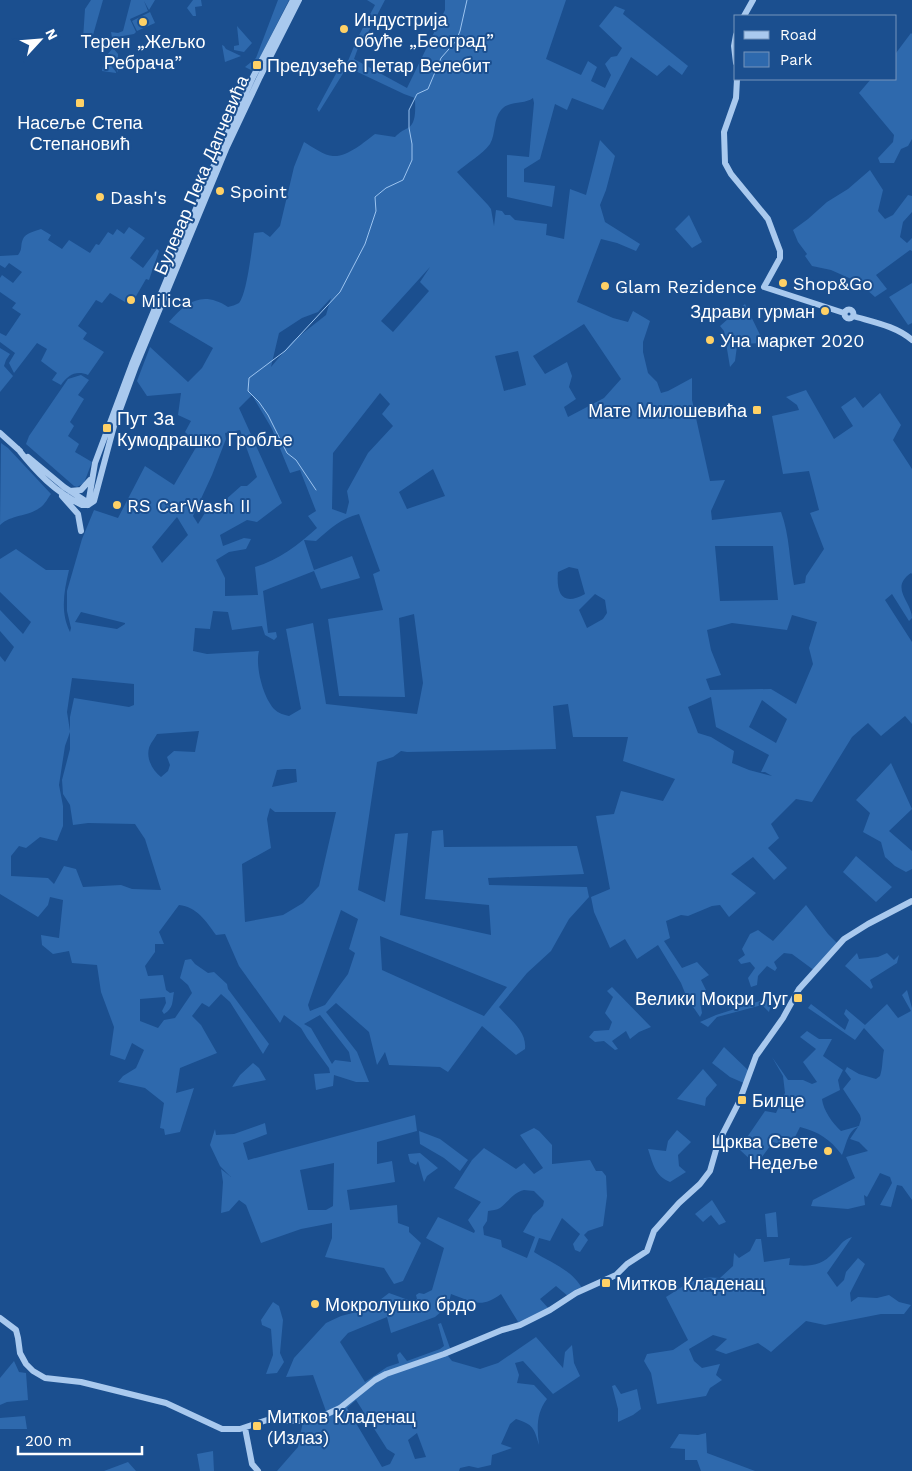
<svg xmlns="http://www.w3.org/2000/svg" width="912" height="1471" font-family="'Work Sans',sans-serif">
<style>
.green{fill:#2e69ad;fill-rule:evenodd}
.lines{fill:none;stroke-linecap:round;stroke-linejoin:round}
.stream{stroke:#9cc4f0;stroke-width:1}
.tertiary{stroke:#a9c9ee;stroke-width:6}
.poi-dot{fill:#ffd166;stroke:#1b4f8f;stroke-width:2}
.labels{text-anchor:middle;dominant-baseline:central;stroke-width:4;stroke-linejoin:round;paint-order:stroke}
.poi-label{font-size:18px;fill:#fff;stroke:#1b4f8f;text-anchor:start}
.street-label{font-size:18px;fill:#fff;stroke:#1b4f8f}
</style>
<rect width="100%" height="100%" fill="#1b4f8f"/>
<!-- green -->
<path class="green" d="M91,0H103L93,35L83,39L85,9Z
M131,0H155L149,10L144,1L148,11L130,19L136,32L134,34L117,37L113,43L111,32L118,33L123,31Z
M193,0H201L202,6L195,7L196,16H193L187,8Z
M278,0H289L253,71L245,67L256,58Z
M367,0H385L364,40H361L354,59L407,88L445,10V0H566L546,59L581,75L588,61L597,67L591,81L605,88L611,75L605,64L611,57L617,56L622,48L599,26L615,6L625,10L623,14L688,66L682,75L669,65L657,76L631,57L603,110L572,98L567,110L555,104L540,159L524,169V182L555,186L552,207L507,197V155L529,157L534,103L533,98C524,105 509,100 501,110C493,119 496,134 490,144C482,155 467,163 457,172L488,205L491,209L494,226L496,210L502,211L505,215H510L515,220L547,224L546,235L564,239L570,189L586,195L600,140L615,156L606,190L600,205L605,222L640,244L636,251L617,243L601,239L577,302L613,318L628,322L633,311L650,321L643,342V352L648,373L657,382L661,393L668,391L692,378V400L710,481L725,480L711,511L712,520L781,512C790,536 789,561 794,585L805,583L806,576L824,549L810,513L819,510L809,471L783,474L772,416L799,410L797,405L786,397L806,390L834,439L853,426L841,407L855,397L863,408L880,393L901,425L893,440L912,469V574L911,573C889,588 912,602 912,618L909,621L892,594L885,600L912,642V724L905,716L881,736L868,723L852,737L812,802L796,799L771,824L779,838L768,848L787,868L774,880L753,857L731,874L756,893L729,917L720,905L712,906L688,916L681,915L666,921L670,938L664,941L682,968L697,962L709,975L701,980L706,990L705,996L700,1000L702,1013L700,1017L687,998L681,983L658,945L637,959L625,939L610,948L594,912L591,897L610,889L596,816L614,814L621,791L663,801L675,779L623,761L628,737H573L568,704L553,706L556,749L407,752L401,751L393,757L377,762L358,890L385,902L395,834L408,833L400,915L491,935L489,905L425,899L432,831L443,830L444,847L577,846L584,874L488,878L489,885L587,887L589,897L569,919L551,951L527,973L499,1007C510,1020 527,1031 525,1049L516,1055L482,1026L448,1072L440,1067L389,1065L385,1052L377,1065L369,1032L336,1003L326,1012L357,1052L369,1082H356L334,1075L333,1086L316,1090L314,1074L330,1073L329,1068L307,1038L301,1028L284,1015L280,1023L239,966L225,934L216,935C206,921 197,907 179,905L159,932L164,944H155V952L145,966L148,976L163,975L166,990L170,993L174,992C172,1001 174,1008 164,1014L162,1011L166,1003L165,997L140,999V1021L158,1028L164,1020L175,1018L192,993L188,985L180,978L185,960L191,959L195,964L208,973L214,972L227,984L228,989L269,1044L263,1054L230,1002L221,994L209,1007L202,1003L192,1016L201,1025L217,1053L180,1068L176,1093L194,1088L180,1132L165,1135L164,1129L160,1128L164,1103L145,1088L118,1082L123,1076L136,1068L144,1050L132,1043L125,1060L110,1055L114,1027L101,992L97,965L72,963L69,951L53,954L42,945L41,935L59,938L63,900L50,897L48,905L38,917L0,894V656L5,662L14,647L0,631V610L23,634L31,622L0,592V559L16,549L46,570H69C64,591 60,612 70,632L71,628L67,611V591L82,539L94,510L118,518L145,466L174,485L198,444L185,432L191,421L178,415L181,393L147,396L137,381L150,347L188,382L202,368L213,348L169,322C187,301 203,291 228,307C231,306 236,305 239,303C247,294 252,247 254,233L263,232L270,237L280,226L294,167L304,142C311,146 325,156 333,156C348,157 364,142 375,134L395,137C400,132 402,131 408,128C417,123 415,107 415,98L404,94L347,67L319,112L317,109L339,68L348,61L357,39L375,5ZM430,267L420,282L429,291L393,332L381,321ZM331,298L326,315L293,341L271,367L279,333L302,318L318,312ZM584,324L621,379L604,398L568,417L564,407L576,399L569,387L572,376L567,362L545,374L533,356ZM518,351L526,385L504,391L495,356ZM380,393L390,404L382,414L393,426L368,453L347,491L349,502L346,514L332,509L333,453ZM252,395L272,429L290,473L300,470L316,511L308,516L317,528C298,545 279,560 255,567L258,595L225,596V578L216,560L229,552L246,549L251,539L244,538L223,546L220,535L247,520L257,522L282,503L239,408ZM240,430L257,477L247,486H241L215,509L208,508L198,524L193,516L212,475L226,439L225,433ZM433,469L445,496L407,509L399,492ZM359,514L380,571L373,574L383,610L328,619L339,696L405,697L399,618L414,614L423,683L417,714L326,704L313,623L286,629L301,709L289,716C284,715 278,713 274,709C263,697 255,666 259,651L207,654L193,651L195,628L210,629L213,611L228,612L232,630L262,626L265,635L274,640L277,637L276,632L268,633L263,591L314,571L321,589L360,578L352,556L314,570L304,540L316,541C331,528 340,519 359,514ZM177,517L188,535L162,563L152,547ZM715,546H773L778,600L720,601ZM569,567L578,569L585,594C562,607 556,593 558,572ZM595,594L605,600L607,613L603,619L587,628L579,610ZM81,612L125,623V624L117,629L75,622ZM792,615L817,622L809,648L813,664L796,704L771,689L710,690L706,679L721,675L711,650L707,630L732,623L787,630ZM72,678L134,684V705L129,707L74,698L70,717V731L67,712ZM711,697L716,727L769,755L761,772H765L772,776L749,770L732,763L734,751L711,737L698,733L688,707ZM762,700L787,719L776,743L749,727ZM199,731L195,752L174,751L167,757L170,765L168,771L161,777C153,771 146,759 149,748C150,744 155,738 157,734ZM70,732V749L62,780L63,794L70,805L73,825L88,823L135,824L145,839L161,890L132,889L121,885L83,887L76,869L64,866L54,884L48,878L11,876V856L19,846L26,848L40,837L57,841L63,826V806L59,785L65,746ZM285,769H296L297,782L272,787L277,770ZM270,808L275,812H336L319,886L303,903L283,915L245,922L242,864L271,848L267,819ZM341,910L358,919L349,949L355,953L348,974L325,1005L310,1011L308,1005ZM380,936L507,987L484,1016L382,970ZM320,1015L349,1052L351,1062L335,1060L332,1064L311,1028L304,1024Z
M150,12L155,23L137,31L132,21Z
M237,26L252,43L244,52L234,50V46L239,45Z
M911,33L912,34V139L908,146L901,149L894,163H880L878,158L893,142L894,135L859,93L871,79L876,80L878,79H896V53Z
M222,45L224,46L226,49L241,56L225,62Z
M113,48L118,54V72L106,56Z
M105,58L116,72V73L102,71Z
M870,170L883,190L878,211L885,219L893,215L908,195L912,196V212L903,222L900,237L907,243L912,238V251L910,250L876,275L887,289L875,297L858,282L831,270L812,266L805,256L807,254L798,242L793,230L808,219L827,202L848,189Z
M689,215L702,242L692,248L675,229Z
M129,227L145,238L130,258L143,268L157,249L159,251L149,280L146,279L135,298L130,295L125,302L110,293L102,303L96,300L78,326L87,333L83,339L104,352L88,375C76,370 68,375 61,385L52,380L57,373L41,361L47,349L37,343L14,373L9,363L15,353L0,342V333L6,336L21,314L12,308L16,303L0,292V278L2,275L13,283L22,272L9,263L5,268L0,265V256L18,255C23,249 20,245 23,239C25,233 36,231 41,229L51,235L48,240L62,249L69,240L90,253L96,244L99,245L108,232L113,235L117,229L124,234Z
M912,283V323L908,325L889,297Z
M745,304L764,343L738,344L737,346L735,361L730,367L724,331L720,326Z
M0,348L10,354L6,360L4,366L13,376L0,392Z
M81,375L89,380L78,395L84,399L70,422L74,426L68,436L79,444L75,452L92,462L84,483L77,487L74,486L26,444L29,436L68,379Z
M1,443L8,448L51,494C48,498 45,504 41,507C28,517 12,514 0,525Z
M891,763L912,809L889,831L912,851V869L906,872L895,866L885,857L881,842L863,832L870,813L856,800Z
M856,856L892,887L876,902L843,872Z
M806,905L828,934L838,944L815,971L792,954L784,953L774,962L777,968L775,971L767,966L758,976L757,985L751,987L748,978L755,968L750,962L741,964L738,960L745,955L742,949L750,934L758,930L773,941Z
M857,953L859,959L878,957L887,953L894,960L899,955L897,963L870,980L873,987L871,989L845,966Z
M612,987L651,1027L639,1032L630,1039L626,1031L612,1041L618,1049L615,1050L604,1041L595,1042L589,1037L594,1031L609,1030L612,1022L605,1013L613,997L607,991Z
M907,990L912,1008V1200L902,1186L897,1185L891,1207L880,1205L892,1183L890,1177L880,1173L867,1197L864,1195L865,1205L848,1209L811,1206L813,1200L855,1178L846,1157L868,1151L859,1142L850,1139L858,1127C848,1130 846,1146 842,1155C830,1139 819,1132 800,1127L790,1147L773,1142L756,1165L739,1149L765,1111L776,1113L785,1093L783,1076L772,1057L788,1080H803L812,1084L817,1082L803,1062L816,1049L800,1037L807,1031L819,1039H832L823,1056L843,1070L838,1080L840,1090L822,1099C823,1110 833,1124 841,1131L859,1126L861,1119L860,1115L843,1089L851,1079L845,1071L847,1067L859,1074L876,1079L880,1076C883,1067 882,1059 884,1050L864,1028L855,1040L808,1008L811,1004L845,1030L849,1020L844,1014L846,1009L865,1025L887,1004L898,1018L911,1011L902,995Z
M763,1000H772L769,1012L762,1005L717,1017L708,1027L700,1022L716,1015Z
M724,1047L750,1072L746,1084L730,1077L712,1063Z
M253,1063L259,1068L266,1080L232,1087L240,1075Z
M703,1069L717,1085L706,1098L705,1106L677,1099Z
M415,1115L417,1131L377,1142V1164L392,1161L395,1182L347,1190L350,1210L397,1205L398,1223L409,1227V1232L421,1243L403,1281L394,1284L384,1268L325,1257L332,1238V1223L301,1229L261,1243L246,1205L239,1200L229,1211L221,1213L223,1182L221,1169L231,1177L220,1166L210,1145L215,1129L216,1135L234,1134L265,1123L267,1134L243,1143L248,1160ZM334,1163L333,1206L326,1210H308L300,1170Z
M534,1128L539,1131L552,1145V1164L590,1160L596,1171H602L606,1176L607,1196L603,1226L588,1231L584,1235L588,1240L580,1252L575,1250L573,1244L580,1234L562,1218L550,1241L539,1238L534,1252C551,1263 573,1270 583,1290L569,1297L556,1286L540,1299L550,1310L520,1325L501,1294C481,1309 473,1302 451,1294L448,1306L435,1317L391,1333L387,1317L348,1333L340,1342L365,1382L387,1367L399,1363L397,1355L400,1352L407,1361L440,1349L444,1346L438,1324L441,1323L450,1348L448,1356L452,1361L480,1369L498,1363L536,1337L563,1368L565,1352L572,1345L574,1363L580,1376L553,1394L523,1361L515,1363L519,1375L517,1383L534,1385L547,1399C536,1413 537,1429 539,1445C534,1427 533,1425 516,1419L510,1424L501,1444L512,1448L492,1455L491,1465L478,1468L469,1466L460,1468L459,1471H277L298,1447L303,1421L327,1414L313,1375L286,1377L294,1358L326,1323L341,1316L368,1309L389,1293L414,1302L417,1299L416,1295L419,1293L424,1294L432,1290L444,1248L426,1238L438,1217L474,1233L475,1231L468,1220L481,1202L454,1188L472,1160L484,1148L516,1169L524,1163L534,1174L543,1168L520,1135ZM524,1190L534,1191L544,1201L543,1206L533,1215L523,1232L535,1237L527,1258L502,1247L501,1240L484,1235L483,1227L487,1221L488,1211C492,1210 497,1210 500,1208C509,1201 513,1193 524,1190ZM356,1400L387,1449L395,1454L390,1464L382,1467L347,1408ZM417,1433L426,1457L415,1459L408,1440Z
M677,1130L691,1142L678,1155L679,1166L686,1172L670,1182C655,1176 653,1164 648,1149L666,1151L668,1141Z
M419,1131L440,1139L468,1160L460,1171L444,1158L420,1144Z
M420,1153L438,1168L427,1176L424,1182L418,1161L416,1165L410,1162L408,1154Z
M712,1200L726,1222L719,1225L711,1215L703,1222L695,1214Z
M776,1212L778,1237H767L765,1214Z
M852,1237L827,1273L837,1287L844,1280L846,1272L858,1258L865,1264L850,1293L851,1302L858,1297L877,1298L889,1295L899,1302L911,1305L904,1314H881L825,1325L806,1321L771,1352L758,1343L726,1354L715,1350L727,1339L713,1335L689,1349L694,1361L702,1368L720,1364L716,1375L722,1380L710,1388L706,1396L657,1404L651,1373L644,1361L647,1354L673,1350L688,1340L666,1297C687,1284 695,1275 720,1278L733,1266L734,1253L739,1258L750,1251L756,1239H761L764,1262L790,1258L789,1265C808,1266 820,1268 834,1252C841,1245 842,1240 852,1237Z
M273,1302L279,1306L283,1320L280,1353L284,1362L277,1373L266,1374L273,1355L271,1329L262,1325L261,1320Z
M14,1361L19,1372L26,1373L28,1400L7,1402L0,1405V1378Z
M615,1385L621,1394L637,1389L641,1409L633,1415L618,1422V1409L612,1386Z
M25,1416L27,1429H0V1418Z
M706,1433L707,1453L755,1471H701L697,1460H685V1449L670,1448L679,1434L698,1435Z
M213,1451L214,1471H200L197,1454Z
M128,1462L136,1471H104Z"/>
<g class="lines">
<!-- stream -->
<path class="stream" d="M316,490L296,460L287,453L268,415L259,402L248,391L249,378L285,351L340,292L365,244L376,211L375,197L386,188L403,180L412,160V144L409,128V110L417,94L428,89L441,58L456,41L460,31L467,0"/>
<!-- tertiary -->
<path class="tertiary" d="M744,16L753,0
M736,35L734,46L736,63
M737,79L736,98L724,132L725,163L731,174L768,219L780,251V258L764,287L844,313
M844.5 314a4.5 4.5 0 1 1 9 0a4.5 4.5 0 1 1-9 0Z
M853,316C873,322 896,326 912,340
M0,433L20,451
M18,449C36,472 55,492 82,505H88L94,501L114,426L136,366L226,149L259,79L299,0
M28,457L64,487L84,500L88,505
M70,491L81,490L90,480
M62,496L78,514L81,531
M88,505L95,463L132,364L223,143L253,77L293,0
M0,1318L16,1330L18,1338L20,1353L26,1364L33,1371L45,1378L81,1382L166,1403L222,1429H240L267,1420L303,1421L327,1414L340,1408L375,1380L386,1374L444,1354L502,1330L520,1325L550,1310L576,1293L616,1275L627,1264L647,1251L654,1231L679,1203L700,1184L710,1171L718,1143L739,1102L756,1056L783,1018L799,989L844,939L868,924L912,901
M245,1428L252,1464L258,1471"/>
</g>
<!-- markers -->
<g class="poi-dot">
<circle cx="143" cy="22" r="5"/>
<circle cx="344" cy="29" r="5"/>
<rect x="252" y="60" width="10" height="10" rx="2.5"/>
<rect x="75" y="98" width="10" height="10" rx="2.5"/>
<circle cx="220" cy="191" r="5"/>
<circle cx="100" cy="197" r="5"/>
<circle cx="783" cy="283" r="5"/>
<circle cx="605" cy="286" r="5"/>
<circle cx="131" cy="300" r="5"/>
<circle cx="825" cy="311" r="5"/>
<circle cx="710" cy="340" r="5"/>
<rect x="752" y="405" width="10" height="10" rx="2.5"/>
<rect x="102" y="423" width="10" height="10" rx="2.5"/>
<circle cx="117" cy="505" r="5"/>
<rect x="793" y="993" width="10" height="10" rx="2.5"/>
<rect x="737" y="1095" width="10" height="10" rx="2.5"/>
<circle cx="828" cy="1151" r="5"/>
<rect x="601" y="1278" width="10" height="10" rx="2.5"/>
<circle cx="315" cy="1304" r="5"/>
<rect x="252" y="1421" width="10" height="10" rx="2.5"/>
</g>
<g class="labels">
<!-- poi labels -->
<g class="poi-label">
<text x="354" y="19">Индустрија<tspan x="354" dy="21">обуће „Београд”</tspan></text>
<text x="143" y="41" text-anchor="middle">Терен „Жељко<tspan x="143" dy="21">Ребрача”</tspan></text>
<text x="267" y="65">Предузеће Петар Велебит</text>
<text x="80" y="122" text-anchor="middle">Насеље Степа<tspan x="80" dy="21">Степановић</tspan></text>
<text x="230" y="191">Spoint</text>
<text x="110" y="197">Dash's</text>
<text x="793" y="283">Shop&amp;Go</text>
<text x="615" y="286">Glam Rezidence</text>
<text x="141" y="300">Milica</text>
<text x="815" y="311" text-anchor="end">Здрави гурман</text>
<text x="720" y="340">Уна маркет 2020</text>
<text x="747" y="410" text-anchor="end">Мате Милошевића</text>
<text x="117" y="418">Пут За<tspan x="117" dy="21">Кумодрашко Гробље</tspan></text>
<text x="127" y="505">RS CarWash II</text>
<text x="788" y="998" text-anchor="end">Велики Мокри Луг</text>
<text x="752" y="1100">Билце</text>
<text x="818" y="1141" text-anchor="end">Црква Свете<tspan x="818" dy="21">Недеље</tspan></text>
<text x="616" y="1283">Митков Кладенац</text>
<text x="325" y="1304">Мокролушко брдо</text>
<text x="267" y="1416">Митков Кладенац<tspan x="267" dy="21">(Излаз)</tspan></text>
</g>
<!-- street labels -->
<g class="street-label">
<text transform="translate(201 175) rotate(-67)">Булевар Пека Дапчевића</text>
</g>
</g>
<!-- legend -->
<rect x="734" y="15" width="162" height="65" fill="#1b4f8f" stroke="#7695bc"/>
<rect x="744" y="31" width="25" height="8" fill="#a9c9ee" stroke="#7695bc"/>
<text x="780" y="40" font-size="15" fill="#ffffff">Road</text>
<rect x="744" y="52" width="25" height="15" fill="#2e69ad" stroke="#7695bc"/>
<text x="780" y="65" font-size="15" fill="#ffffff">Park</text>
<!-- north arrow -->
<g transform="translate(40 40) rotate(64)" stroke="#1b4f8f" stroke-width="4" paint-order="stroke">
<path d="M0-4L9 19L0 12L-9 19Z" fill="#ffffff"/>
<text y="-8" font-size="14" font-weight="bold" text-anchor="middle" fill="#ffffff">N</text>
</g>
<!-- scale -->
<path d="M18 1446v8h124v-8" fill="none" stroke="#ffffff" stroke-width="2.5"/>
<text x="25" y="1446" font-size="15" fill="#ffffff" stroke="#1b4f8f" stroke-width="4" paint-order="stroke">200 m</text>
</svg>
